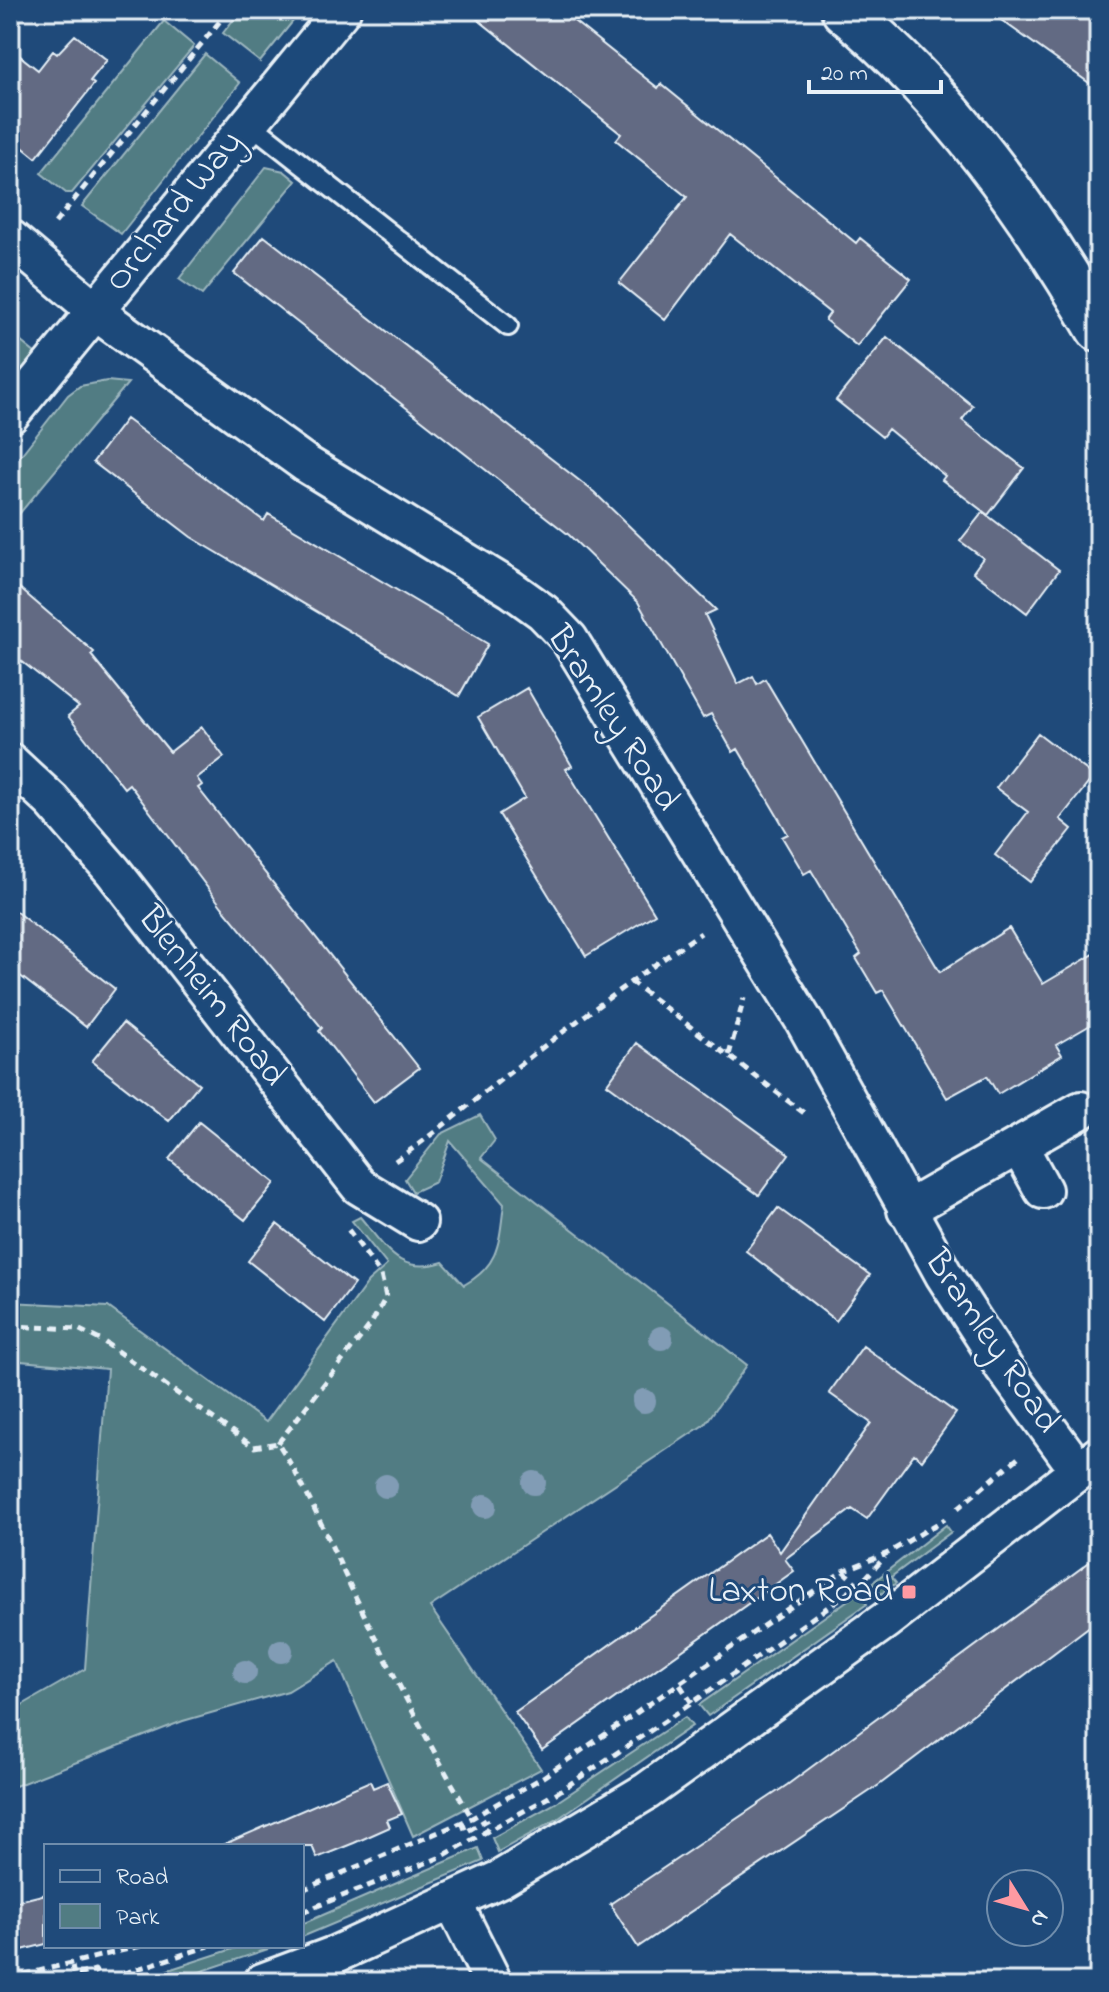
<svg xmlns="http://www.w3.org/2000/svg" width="1109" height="1992" font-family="'Indie Flower',sans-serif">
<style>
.green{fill:#517c83;stroke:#9cb6be;stroke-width:2}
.building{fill:#626a83;stroke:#e8f1f8;stroke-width:2}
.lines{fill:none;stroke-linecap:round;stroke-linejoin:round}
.lane-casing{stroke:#e8f1f8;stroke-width:24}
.street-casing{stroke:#e8f1f8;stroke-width:42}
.secondary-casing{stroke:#e8f1f8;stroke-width:50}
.path{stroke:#e8f1f8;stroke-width:5;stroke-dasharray:8 6;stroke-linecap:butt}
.lane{stroke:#1f4a7a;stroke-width:18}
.street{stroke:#1f4a7a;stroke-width:36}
.secondary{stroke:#1f4a7a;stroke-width:44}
.tree{fill:#819cb5}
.poi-dot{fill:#ff9aa2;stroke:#1f4a7a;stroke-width:3}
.labels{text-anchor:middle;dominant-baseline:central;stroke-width:6;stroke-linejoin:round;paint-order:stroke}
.street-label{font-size:36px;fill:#e8f1f8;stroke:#1f4a7a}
.poi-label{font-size:36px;fill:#e8f1f8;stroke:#1f4a7a;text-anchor:end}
</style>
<rect width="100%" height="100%" fill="#1f4a7a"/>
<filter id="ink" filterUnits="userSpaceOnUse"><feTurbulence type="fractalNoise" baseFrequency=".0125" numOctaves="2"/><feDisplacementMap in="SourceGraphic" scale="16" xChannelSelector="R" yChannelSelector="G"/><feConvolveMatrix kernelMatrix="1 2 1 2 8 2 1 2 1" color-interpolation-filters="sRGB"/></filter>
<g filter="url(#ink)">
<!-- green -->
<path class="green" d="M241,10H302L260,62L223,33Z
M164,21L194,46L72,193H66L41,173Z
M205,54L240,83L121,234L82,206Z
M266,167L284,171L296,181L202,295L179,279Z
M10,333L36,354L10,386Z
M107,381L128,383L10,525V469L68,395L80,386Z
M480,1115L495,1140L481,1158L747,1365L705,1424L430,1607L541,1769L413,1836L337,1661L288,1691L183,1721L10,1788V1712L85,1669L107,1369L10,1360V1302L108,1307L266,1422L368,1282L387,1265L352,1221L360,1217C386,1247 398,1276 443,1262L464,1285C500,1265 499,1242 504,1204L450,1141L435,1182L413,1192L405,1179L441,1134Z
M946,1525L951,1532L891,1577L896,1583L881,1594L872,1583Z
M858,1593L867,1604L708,1716L699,1705Z
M685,1717L692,1726L556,1820L498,1852L492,1838L554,1804Z
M478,1848L483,1861L302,1937V1924Z
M242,1946H277L170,1982H131Z"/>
<!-- building -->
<path class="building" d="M466,10H560L658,88L661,84L856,243L860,238L911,279L857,346L825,320L830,313L730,234L665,320L619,283L687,197L616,140L621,134Z
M987,10H1099V90Z
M75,35L107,60L90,81L94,84L36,158L10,137V48L38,70L53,51L57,54Z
M264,236L594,492L716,610L705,615L738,684L753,676L757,684L765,679L940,972L1009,928L1043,984L1099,951V1020L1056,1045L1062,1055L998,1094L987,1076L947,1098L883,990L877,993L856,958L861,954L811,870L804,874L782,837L788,834L738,749L733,752L711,714L703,718L638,602L569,535L234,273Z
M887,337L973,406L962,420L1024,468L988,515L942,480L945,476L888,429L882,437L836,400Z
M126,419L264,521L268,514L488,644L459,696L191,537L93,462Z
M983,512L1059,570L1027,613L973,572L983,558L960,541Z
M10,580L94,652L91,655L170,752L202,727L224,757L197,778L202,785L198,788L419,1068L374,1102L319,1031L322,1028L222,907L129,784L124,788L68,716L79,707L10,652Z
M527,688L572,766L566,769L655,914L586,956L499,814L525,798L478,717Z
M1038,733L1094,776L1060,819L1072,829L1030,882L995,855L1028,812L996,788Z
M10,907L115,989L86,1027L10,968Z
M123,1023L199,1084L169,1121L92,1061Z
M637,1043L789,1154L759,1195L607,1084Z
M199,1122L275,1183L245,1220L169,1159Z
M778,1208L870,1275L836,1321L746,1251Z
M277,1224L354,1284L325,1322L248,1261Z
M863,1346L956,1413L922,1460L914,1454L867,1519L852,1509L785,1559L794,1571L542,1750L515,1712L767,1533L780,1552L871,1423L829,1393Z
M1099,1555V1619L879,1785L638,1947L610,1904L787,1785Z
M370,1781L373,1788L387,1782L402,1814L387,1820L390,1827L354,1843L317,1858L312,1846H220Z
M46,1894V1944L10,1953V1903Z"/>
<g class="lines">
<defs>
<path id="lane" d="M248,122L508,326"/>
<path id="street" d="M10,238L108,321L306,464L511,589L543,612L569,639L804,1021L944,1275L1004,1368L1079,1471
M10,415L342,10
M10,762L52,801L113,871L359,1186L418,1222
M1019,1146L1043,1190
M906,1210L1081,1110
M453,1902L493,1982
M262,1982L334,1955L500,1879L647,1791L886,1620L1099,1455"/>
<path id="secondary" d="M844,10C950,98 1030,211 1099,329"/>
</defs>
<!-- lane casing -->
<use href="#lane" class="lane-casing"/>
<!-- street casing -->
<use href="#street" class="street-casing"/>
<!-- secondary casing -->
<use href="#secondary" class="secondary-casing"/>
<!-- path -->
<path class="path" d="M55,223L229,10
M630,981L808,1116
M729,1055L744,998
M395,1161C440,1130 479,1096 522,1063C581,1018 640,974 701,933
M10,1326L78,1329L104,1342L254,1447L278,1443C310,1494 332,1549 358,1602C393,1675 431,1749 472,1818
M278,1443L371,1324L386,1297L381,1275L347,1228
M958,1508L1018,1458
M843,1571L861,1587
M680,1685L692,1703
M462,1822L466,1832L486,1820
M483,1834L489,1826L486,1820
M302,1890L472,1818L543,1777L843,1571L888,1553L945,1519
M302,1912L441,1857L558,1792L692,1703L859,1585L885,1557
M72,1966L74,1976L95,1970L100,1981
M10,1978L141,1946
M97,1982L209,1946"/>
<!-- lane -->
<use href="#lane" class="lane"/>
<!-- street -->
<use href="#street" class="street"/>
<!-- secondary -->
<use href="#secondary" class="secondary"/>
</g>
<!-- trees -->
<g class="tree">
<circle cx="661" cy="1338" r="12"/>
<circle cx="644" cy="1401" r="12"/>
<circle cx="534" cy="1483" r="12"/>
<circle cx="386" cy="1486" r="12"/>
<circle cx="485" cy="1506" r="12"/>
<circle cx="281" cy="1651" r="12"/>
<circle cx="245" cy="1672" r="12"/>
</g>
</g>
<!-- markers -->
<rect class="poi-dot" x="901" y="1584" width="16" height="16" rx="4"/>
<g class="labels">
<!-- street labels -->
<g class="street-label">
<text transform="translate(175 212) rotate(-51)">Orchard Way</text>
<text transform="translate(612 719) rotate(57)">Bramley Road</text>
<text transform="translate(211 997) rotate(52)">Blenheim Road</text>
<text transform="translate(991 1342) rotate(56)">Bramley Road</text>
</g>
<!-- poi labels -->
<g class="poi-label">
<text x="893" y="1592">Laxton Road</text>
</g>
</g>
<!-- margin -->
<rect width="1109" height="1992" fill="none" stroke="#1f4a7a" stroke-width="40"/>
<rect x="20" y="20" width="1069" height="1952" fill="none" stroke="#e8f1f8" stroke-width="3" filter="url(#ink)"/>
<!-- legend -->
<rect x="44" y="1844" width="260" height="104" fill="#1f4a7a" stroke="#6f8dac" stroke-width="2"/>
<rect x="60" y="1870" width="40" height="12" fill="#1f4a7a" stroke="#6f8dac" stroke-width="2"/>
<text x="116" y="1884" font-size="24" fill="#e8f1f8">Road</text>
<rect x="60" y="1904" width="40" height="24" fill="#517c83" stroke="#6f8dac" stroke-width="2"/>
<text x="116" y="1924" font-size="24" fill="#e8f1f8">Park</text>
<!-- north arrow -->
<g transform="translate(1025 1908) rotate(127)"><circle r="38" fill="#1f4a7a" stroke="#6f8dac" stroke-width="2"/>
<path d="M0-6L14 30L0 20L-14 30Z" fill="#ff9aa2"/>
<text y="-12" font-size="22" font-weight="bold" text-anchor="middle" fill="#e8f1f8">N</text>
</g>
<!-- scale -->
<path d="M809 80v12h132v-12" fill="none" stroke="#e8f1f8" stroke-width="4"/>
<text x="821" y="80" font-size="24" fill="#e8f1f8" stroke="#1f4a7a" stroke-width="6" paint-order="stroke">20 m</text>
</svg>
